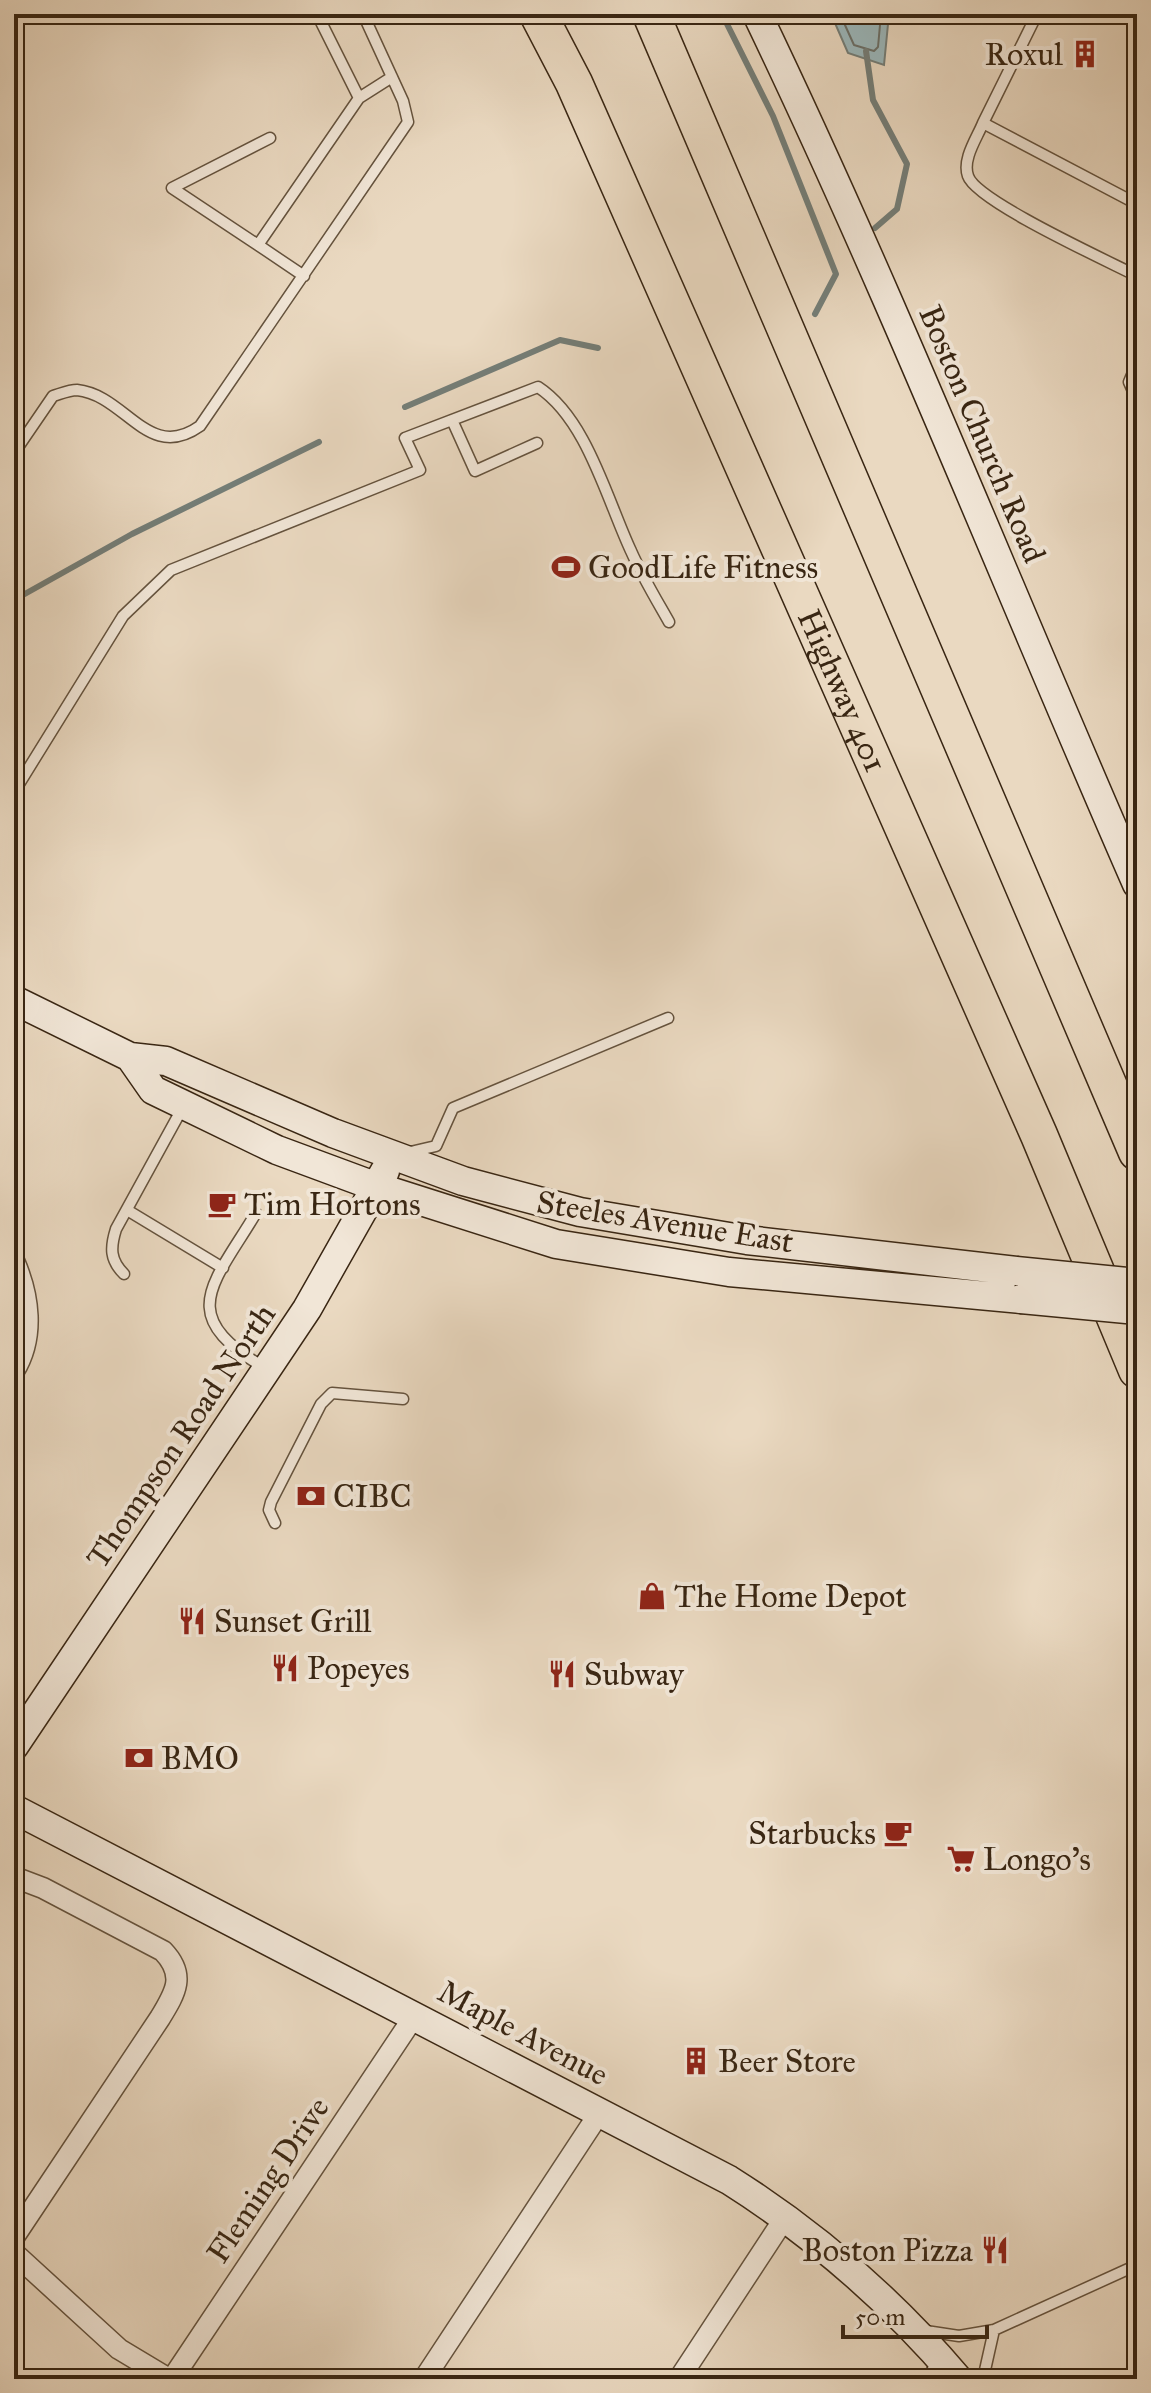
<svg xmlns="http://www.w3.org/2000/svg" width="1151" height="2393" font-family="'IM FELL Great Primer',serif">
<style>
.water{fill:#9bb8bc;stroke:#747e78;stroke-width:2}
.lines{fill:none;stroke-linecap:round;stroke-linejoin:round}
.shore{stroke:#6a6f68;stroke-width:2}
.stream{stroke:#747e78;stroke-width:6}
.lane-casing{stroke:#65533e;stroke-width:13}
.street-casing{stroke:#65533e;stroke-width:23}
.secondary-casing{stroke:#392613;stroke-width:31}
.highway-casing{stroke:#392613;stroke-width:39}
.lane{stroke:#f1e6d7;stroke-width:10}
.street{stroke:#f1e6d7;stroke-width:20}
.secondary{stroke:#f1e6d7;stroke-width:28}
.highway{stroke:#ead9c1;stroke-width:36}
.secondary-bridge-casing{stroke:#392613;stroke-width:31;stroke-linecap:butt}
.secondary-bridge{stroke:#f1e6d7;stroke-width:28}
.labels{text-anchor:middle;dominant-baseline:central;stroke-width:8;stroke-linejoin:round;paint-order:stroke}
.poi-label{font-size:32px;fill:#392613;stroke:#f1e6d7;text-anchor:start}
.street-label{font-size:32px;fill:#392613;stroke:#f1e6d7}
</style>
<rect width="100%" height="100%" fill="#ead9c1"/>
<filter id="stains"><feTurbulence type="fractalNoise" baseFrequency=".0025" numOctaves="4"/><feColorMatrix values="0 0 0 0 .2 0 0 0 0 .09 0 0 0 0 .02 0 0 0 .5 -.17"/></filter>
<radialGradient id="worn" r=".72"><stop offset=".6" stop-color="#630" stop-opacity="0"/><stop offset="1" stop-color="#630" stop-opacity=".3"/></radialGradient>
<!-- water -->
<path class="water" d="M831,14H889L884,65L848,53Z"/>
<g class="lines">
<!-- shore -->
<path class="shore" d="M840,14L854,45L874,51L878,47L881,14"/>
<!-- stream -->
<path class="stream" d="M722,14L773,116L836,274L815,314
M866,51L873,100L907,164L897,209L875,228
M405,407L560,340L598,348
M14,600L132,534L319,442"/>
<defs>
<path id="lane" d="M317,14L359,98
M983,123L1037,14
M1137,204L983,123C977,138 962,159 968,176C976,201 1108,261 1137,276
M258,245L172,188L270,138
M304,276L258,245L359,98L392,77
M1137,363L1129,382L1137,400
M452,420L475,471L537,443
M14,453L53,396C60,394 69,390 77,390C126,395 148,463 200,426L408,122L403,101L363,14
M14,792L123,616L171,570L420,470L405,438L538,387C587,419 607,500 631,551C642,576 656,599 669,622
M406,1153L436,1146L453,1108L668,1018
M127,1210L223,1268
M256,1213C213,1285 174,1315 265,1368
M124,1274C110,1260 110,1248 116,1229L183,1107
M275,1523L269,1510L271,1502L321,1404L332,1393L403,1399
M926,2331L959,2336L994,2330L1137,2265
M983,2379L994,2330"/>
<path id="street" d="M14,1261C29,1295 35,1337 14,1371
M14,1877L43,1888L163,1951C186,1975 176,1992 160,2018L14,2237
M14,2253L119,2349L169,2379
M172,2379L415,2015
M424,2379L600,2112
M679,2379L786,2216
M932,2379L944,2363"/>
<path id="secondary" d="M757,14C894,299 1010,594 1137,884
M14,1000L130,1057L166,1061L333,1133L463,1181L580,1212L747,1240L1016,1271
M130,1057L153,1090L277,1150L377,1187L556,1244L729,1272L1021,1299
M14,1746L307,1309L385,1171
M14,1809L729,2180C816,2235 891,2300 958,2379"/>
<g id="highway">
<path id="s1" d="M538,14L574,83L1039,1135L1137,1370"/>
<path d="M651,14L1137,1152"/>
</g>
</defs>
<!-- lane casing -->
<use href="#lane" class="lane-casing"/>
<!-- street casing -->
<use href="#street" class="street-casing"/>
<!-- secondary casing -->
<use href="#secondary" class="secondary-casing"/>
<!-- highway casing -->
<use href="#highway" class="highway-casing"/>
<!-- lane -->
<use href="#lane" class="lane"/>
<!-- street -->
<use href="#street" class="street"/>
<!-- secondary -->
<use href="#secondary" class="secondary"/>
<!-- highway -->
<use href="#highway" class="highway"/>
<defs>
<path id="secondary-bridge" d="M1016,1271L1137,1283
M1021,1299L1137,1310"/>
</defs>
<!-- secondary-bridge casing -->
<use href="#secondary-bridge" class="secondary-bridge-casing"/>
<!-- secondary-bridge -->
<use href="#secondary-bridge" class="secondary-bridge"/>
</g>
<!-- icons -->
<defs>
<symbol id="building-bare" viewBox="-9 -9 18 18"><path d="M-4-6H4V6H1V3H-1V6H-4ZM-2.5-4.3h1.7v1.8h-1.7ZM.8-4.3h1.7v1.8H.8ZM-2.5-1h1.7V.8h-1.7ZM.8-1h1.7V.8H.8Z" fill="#8f2418" stroke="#f1e6d7" stroke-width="2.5" paint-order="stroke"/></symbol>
<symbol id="stadium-bare" viewBox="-9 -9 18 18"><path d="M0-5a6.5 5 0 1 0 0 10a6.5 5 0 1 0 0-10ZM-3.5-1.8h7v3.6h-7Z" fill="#8f2418" stroke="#f1e6d7" stroke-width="2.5" paint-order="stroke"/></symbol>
<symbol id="cafe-bare" viewBox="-9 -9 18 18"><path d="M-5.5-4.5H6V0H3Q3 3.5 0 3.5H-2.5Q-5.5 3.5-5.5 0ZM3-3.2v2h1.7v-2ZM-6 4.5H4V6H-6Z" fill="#8f2418" stroke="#f1e6d7" stroke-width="2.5" paint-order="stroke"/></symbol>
<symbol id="bank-bare" viewBox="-9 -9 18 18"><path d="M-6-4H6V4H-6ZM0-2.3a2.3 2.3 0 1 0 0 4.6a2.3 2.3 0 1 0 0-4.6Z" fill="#8f2418" stroke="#f1e6d7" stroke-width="2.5" paint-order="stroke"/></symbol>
<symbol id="shop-bare" viewBox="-9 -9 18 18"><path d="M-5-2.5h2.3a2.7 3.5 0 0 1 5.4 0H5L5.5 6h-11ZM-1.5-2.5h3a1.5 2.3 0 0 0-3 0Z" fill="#8f2418" stroke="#f1e6d7" stroke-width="2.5" paint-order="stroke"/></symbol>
<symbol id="restaurant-bare" viewBox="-9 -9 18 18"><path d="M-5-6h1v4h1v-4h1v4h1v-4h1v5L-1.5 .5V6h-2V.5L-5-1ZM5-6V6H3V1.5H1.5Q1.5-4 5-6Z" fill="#8f2418" stroke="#f1e6d7" stroke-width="2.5" paint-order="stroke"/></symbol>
<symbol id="supermarket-bare" viewBox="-9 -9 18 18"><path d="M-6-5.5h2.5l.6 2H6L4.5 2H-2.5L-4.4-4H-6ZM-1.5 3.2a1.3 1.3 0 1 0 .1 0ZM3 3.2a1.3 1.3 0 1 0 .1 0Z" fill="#8f2418" stroke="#f1e6d7" stroke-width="2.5" paint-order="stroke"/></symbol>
</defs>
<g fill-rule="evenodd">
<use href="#building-bare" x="1065" y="34" width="40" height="40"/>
<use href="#stadium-bare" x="546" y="547" width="40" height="40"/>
<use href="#cafe-bare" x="202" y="1184" width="40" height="40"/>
<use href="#bank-bare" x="291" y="1476" width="40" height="40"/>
<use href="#shop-bare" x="632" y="1576" width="40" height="40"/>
<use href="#restaurant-bare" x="172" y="1601" width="40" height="40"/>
<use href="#restaurant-bare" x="265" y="1648" width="40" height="40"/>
<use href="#restaurant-bare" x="542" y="1654" width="40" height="40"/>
<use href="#bank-bare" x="119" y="1738" width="40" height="40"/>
<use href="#cafe-bare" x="878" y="1813" width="40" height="40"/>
<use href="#supermarket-bare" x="941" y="1839" width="40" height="40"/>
<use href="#building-bare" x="676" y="2041" width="40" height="40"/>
<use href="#restaurant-bare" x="975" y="2230" width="40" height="40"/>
</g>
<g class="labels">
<!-- poi labels -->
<g class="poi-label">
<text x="1063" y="54" text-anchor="end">Roxul</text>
<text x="588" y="567">GoodLife Fitness</text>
<text x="244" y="1204">Tim Hortons</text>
<text x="333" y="1496">CIBC</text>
<text x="674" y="1596">The Home Depot</text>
<text x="214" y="1621">Sunset Grill</text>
<text x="307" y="1668">Popeyes</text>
<text x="584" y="1674">Subway</text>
<text x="161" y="1758">BMO</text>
<text x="876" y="1833" text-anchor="end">Starbucks</text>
<text x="983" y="1859">Longo's</text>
<text x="718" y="2061">Beer Store</text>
<text x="973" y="2250" text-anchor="end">Boston Pizza</text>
</g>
<!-- street labels -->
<g class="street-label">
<text transform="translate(982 434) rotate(67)">Boston Church Road</text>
<text stroke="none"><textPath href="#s1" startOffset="742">Highway 401</textPath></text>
<text transform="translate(665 1222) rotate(9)">Steeles Avenue East</text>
<text transform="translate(181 1436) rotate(-56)">Thompson Road North</text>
<text transform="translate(523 2033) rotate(28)">Maple Avenue</text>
<text transform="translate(268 2180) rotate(-56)">Fleming Drive</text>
</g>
</g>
<!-- margin -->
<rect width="1151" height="2393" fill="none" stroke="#ead9c1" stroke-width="48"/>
<rect x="16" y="16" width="1119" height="2361" fill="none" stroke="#392613" stroke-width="4"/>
<rect x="24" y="24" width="1103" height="2345" fill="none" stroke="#392613" stroke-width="2"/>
<!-- scale -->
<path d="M843 2325v12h144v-12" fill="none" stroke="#392613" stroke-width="4"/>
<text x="855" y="2325" font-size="24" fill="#392613" stroke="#f1e6d7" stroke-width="6" paint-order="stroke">50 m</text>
<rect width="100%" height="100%" filter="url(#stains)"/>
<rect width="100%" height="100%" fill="url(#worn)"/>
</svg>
